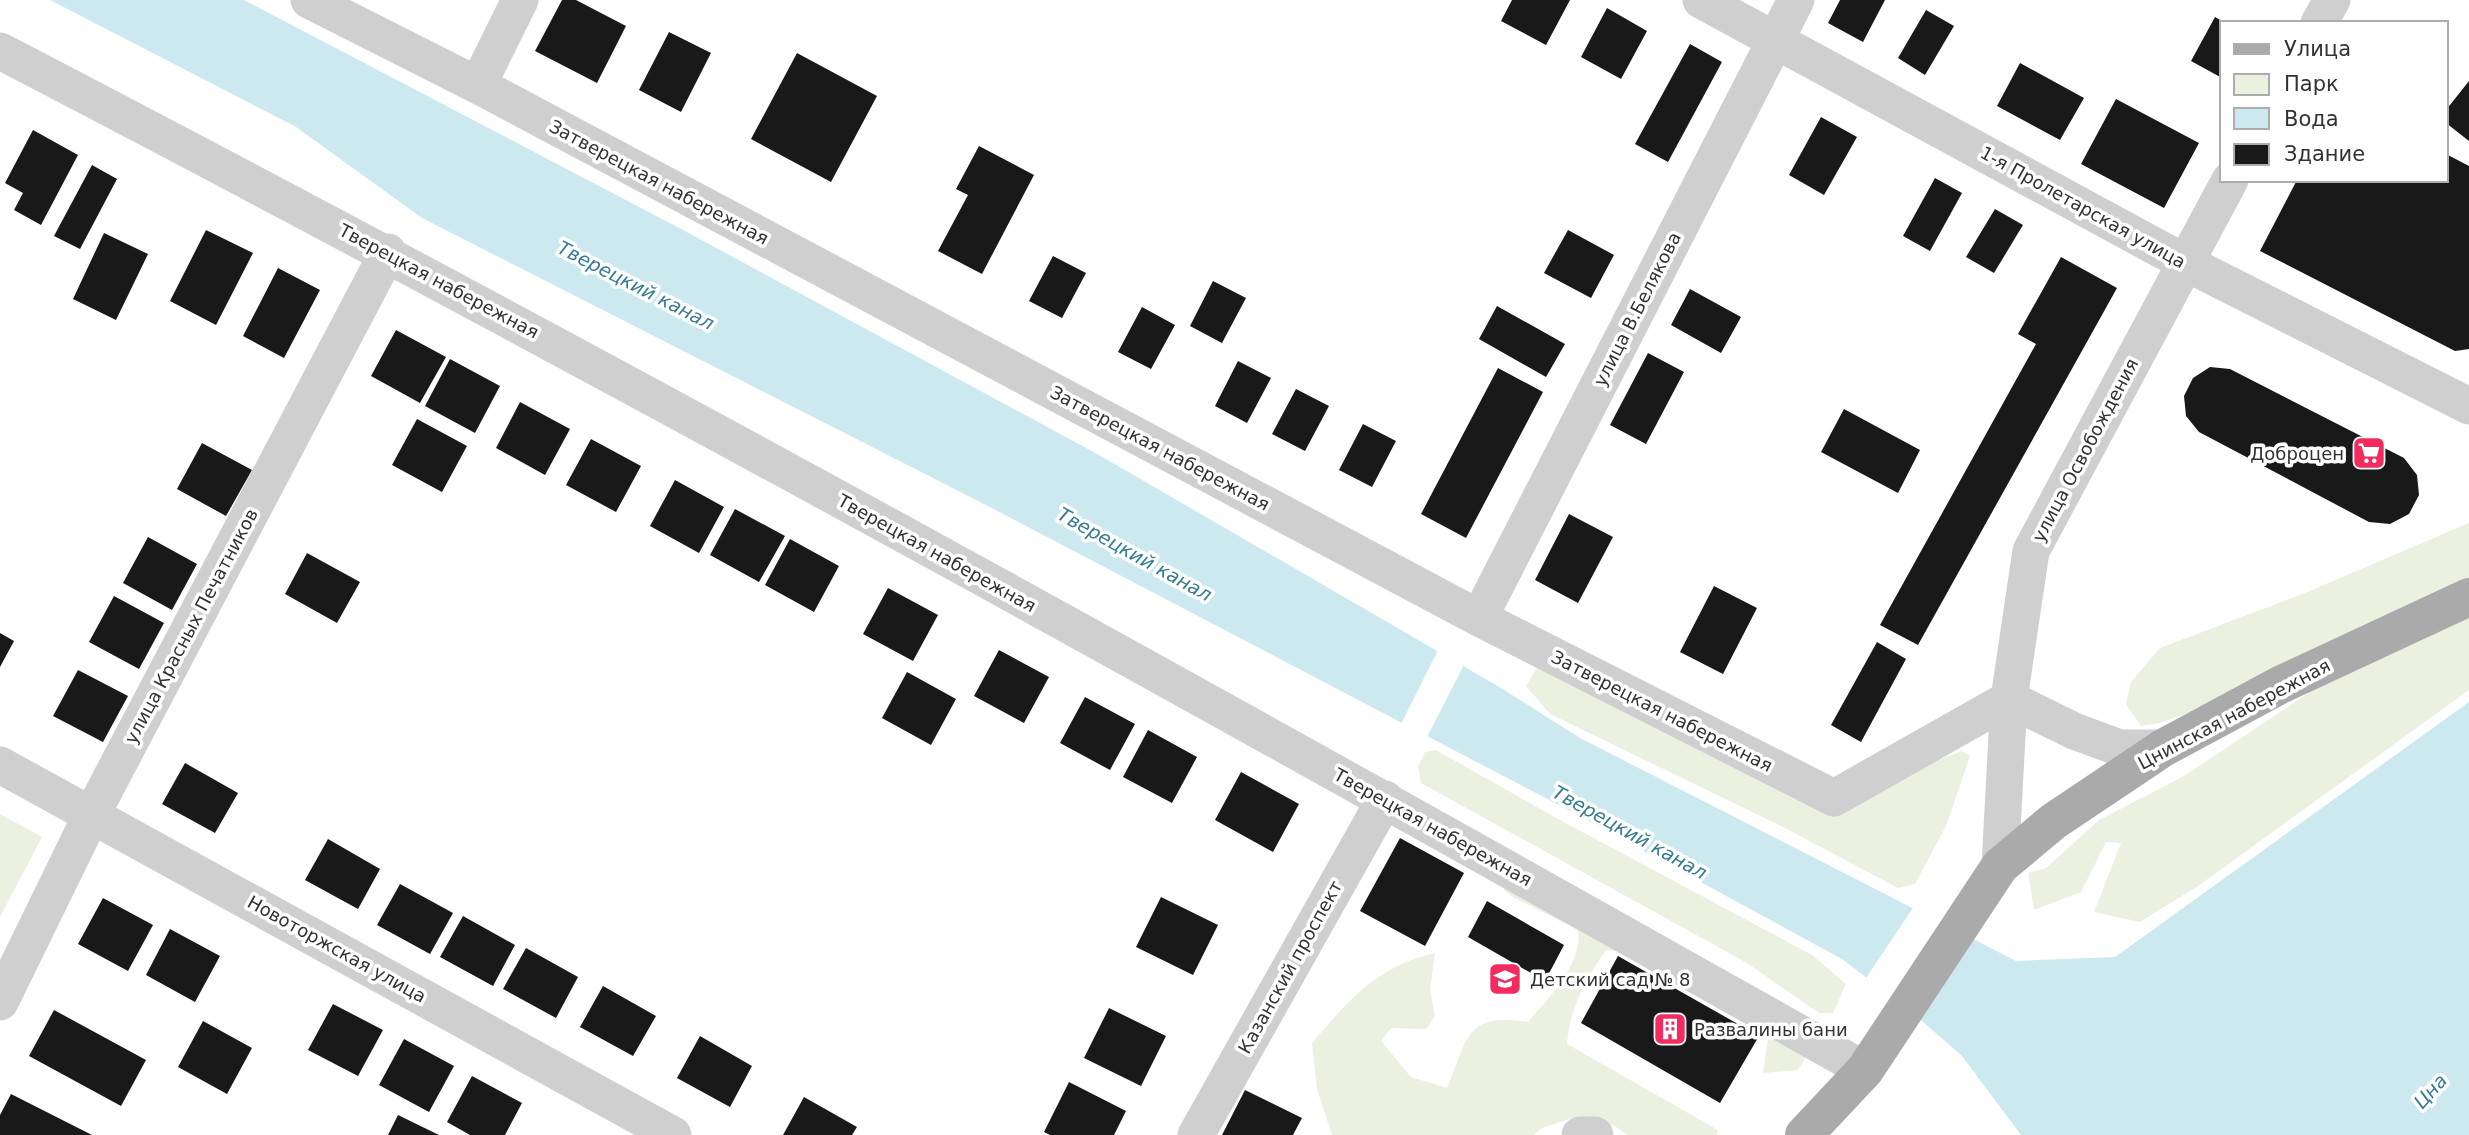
<svg xmlns="http://www.w3.org/2000/svg" width="2469" height="1135" font-family="'DejaVu Sans',sans-serif">
<style>
.green{fill:#ebf0e0}
.water{fill:#cce9f0}
.pier{fill:#fff}
.building{fill:#191919}
.lines{fill:none;stroke-linecap:round;stroke-linejoin:round}
.minor{stroke:#cfcfcf;stroke-width:37}
.major{stroke:#aaa;stroke-width:38}
.labels{text-anchor:middle;dominant-baseline:central;stroke-width:7;stroke-linejoin:round;paint-order:stroke}
.street-label{font-size:18px;fill:#323232;stroke:#fff}
.poi-label{font-size:18px;fill:#323232;stroke:#fff;text-anchor:start}
.water-label{font-size:19px;font-style:italic;fill:#357c8e;stroke:#fff}
</style>
<rect width="100%" height="100%" fill="#fff"/>
<!-- green -->
<path class="green" d="M2469,523V581L2229,698L2160,723L2141,726L2126,704L2131,682L2160,648L2305,593Z
M2469,617V690L2198,886L2140,922L2094,912L2121,843L2106,842L2081,892L2034,910L2028,873L2046,868L2099,820L2184,776L2319,686Z
M1539,664L1823,805L1962,751L1970,756L1946,826L1915,884L1898,888L1787,829L1550,714L1526,686Z
M1436,750L1558,819L1812,955L1846,984L1833,1013H1819L1747,963L1421,783L1418,767L1425,752Z
M0,814L42,837L0,917Z
M1507,878L1809,1052L1798,1070L1763,1073L1768,1038L1756,1025L1619,951L1606,950C1585,980 1570,1008 1567,1044L1718,1130L1717,1135H1628L1613,1125L1579,1116L1542,1128L1534,1135H1332L1317,1089L1312,1043C1350,999 1376,967 1435,953L1430,990L1435,1016L1426,1029L1391,1028L1381,1041L1411,1077L1447,1088C1468,1038 1465,1012 1528,1022C1548,999 1584,962 1578,930L1513,897L1504,890Z"/>
<!-- water -->
<path class="water" d="M50,0H244L683,230L1099,455L1501,688L1580,738L2016,961L2115,957L2469,702V1135H2021L1962,1056L1914,1014L1842,959L1574,813L984,504L422,218L296,127Z"/>
<!-- pier -->
<path class="pier" d="M1439,648L1465,663L1426,739L1400,726Z
M1915,905L1964,930L1906,1012L1864,981Z"/>
<!-- building -->
<path class="building" d="M562,0H576L626,26L597,83L535,51Z
M1512,0H1570L1546,45L1501,21Z
M1840,0H1885L1863,42L1828,23Z
M1607,8L1647,31L1621,79L1581,57Z
M1926,10L1954,26L1925,75L1898,58Z
M2215,17L2222,21V78L2191,61Z
M669,32L711,53L681,112L639,90Z
M1690,44L1722,62L1668,162L1635,144Z
M797,53L877,96L831,182L751,139Z
M2020,63L2084,98L2060,140L1997,106Z
M2469,81V141L2446,123V110Z
M2116,99L2199,143L2164,208L2081,164Z
M1821,117L1857,137L1824,195L1789,175Z
M33,130L78,155L41,225L14,210L23,193L5,183Z
M979,146L1034,175L982,274L938,251L968,195L956,189Z
M2446,154L2469,166V349L2455,351L2260,251L2297,180H2446Z
M92,165L117,179L80,249L54,236Z
M1935,178L1962,193L1930,251L1903,236Z
M1995,209L2023,225L1994,273L1966,257Z
M206,230L253,253L216,325L170,301Z
M1568,230L1614,255L1591,298L1544,273Z
M104,233L148,254L116,320L73,299Z
M1053,256L1086,273L1062,318L1029,301Z
M2061,257L2117,288L1918,645L1880,625L2036,344L2018,334Z
M278,268L320,290L284,358L243,336Z
M1213,281L1246,298L1222,343L1190,326Z
M1690,289L1741,317L1721,353L1671,325Z
M1497,306L1565,344L1546,377L1479,339Z
M1142,307L1175,325L1151,369L1118,352Z
M396,330L446,357L420,403L371,376Z
M1648,353L1684,372L1646,444L1610,425Z
M450,359L500,386L475,433L425,406Z
M1238,361L1271,378L1247,423L1215,406Z
M2210,367L2230,369L2404,458L2417,475L2419,495L2409,514L2390,524L2369,522L2199,432L2186,416L2184,396L2193,378Z
M1498,368L1543,392L1466,538L1421,514Z
M1296,389L1329,406L1305,451L1272,434Z
M520,402L570,429L545,475L496,448Z
M1844,409L1920,450L1898,493L1821,452Z
M417,419L467,446L442,492L392,465Z
M1363,424L1396,441L1372,487L1339,470Z
M591,439L641,466L616,512L566,485Z
M202,443L252,470L226,516L177,489Z
M675,480L724,507L699,553L650,526Z
M735,509L785,536L759,582L710,555Z
M1569,514L1613,537L1578,603L1535,580Z
M148,537L197,564L172,610L123,583Z
M790,539L839,566L814,612L765,585Z
M307,553L360,582L337,623L285,594Z
M1714,586L1757,608L1723,674L1680,652Z
M888,588L938,615L913,661L863,634Z
M114,596L164,623L139,669L89,642Z
M0,633L14,641L0,667Z
M1877,642L1906,659L1861,742L1831,725Z
M999,650L1049,677L1024,723L974,696Z
M78,670L128,696L103,742L53,716Z
M907,672L956,699L931,745L882,718Z
M1085,697L1135,724L1110,770L1060,743Z
M1148,730L1197,757L1172,803L1123,777Z
M185,763L238,793L215,833L162,804Z
M1241,772L1299,804L1273,852L1215,820Z
M1400,838L1464,873L1425,946L1360,911Z
M328,839L380,869L358,909L305,880Z
M400,884L453,913L430,954L377,925Z
M1161,897L1218,925L1193,975L1136,947Z
M103,898L153,925L128,971L78,944Z
M1487,901L1564,945L1545,981L1468,937Z
M463,916L515,945L493,986L440,957Z
M170,929L220,956L195,1002L146,975Z
M526,948L578,977L556,1018L503,989Z
M1618,956L1759,1036L1720,1103L1581,1023Z
M603,986L656,1016L633,1056L580,1027Z
M333,1004L383,1030L358,1076L308,1050Z
M1109,1008L1166,1036L1141,1086L1084,1058Z
M54,1010L146,1060L121,1106L29,1056Z
M203,1021L252,1048L227,1094L178,1067Z
M700,1036L752,1066L730,1107L677,1078Z
M404,1039L454,1066L429,1112L379,1085Z
M472,1076L522,1103L505,1135H470L447,1122Z
M1069,1082L1126,1111L1114,1135H1050L1044,1132Z
M1245,1090L1302,1118L1293,1135H1222Z
M11,1094L92,1135H0V1115Z
M804,1097L857,1127L852,1135H783Z
M398,1115L439,1135H388Z"/>
<g class="lines">
<!-- minor -->
<path class="minor" d="M309,0L485,89L1479,618L1834,798L2009,699L2074,731L2120,748H2163
M1701,0L2184,262L2469,406
M2319,23L2332,0
M0,51C629,378 1248,722 1865,1070
M478,85L520,0
M1479,618L1796,0
M0,765L673,1135
M2000,866L2009,699L2031,551L2230,180
M0,1002L92,814L388,252
M1196,1135L1385,799
M1580,1135H1595"/>
<!-- major -->
<path class="major" d="M1804,1135L1865,1070L2000,866L2054,821L2163,748L2280,685L2469,597"/>
</g>
<!-- icons -->
<defs>
<symbol id="supermarket-square" viewBox="-11 -11 22 22"><rect x="-9" y="-9" width="18" height="18" rx="4" fill="#f22c5f" stroke="#fff"/><path d="M-6-5.5h2.5l.6 2H6L4.5 2H-2.5L-4.4-4H-6ZM-1.5 3.2a1.3 1.3 0 1 0 .1 0ZM3 3.2a1.3 1.3 0 1 0 .1 0Z" fill="#fff"/></symbol>
<symbol id="school-square" viewBox="-11 -11 22 22"><rect x="-9" y="-9" width="18" height="18" rx="4" fill="#f22c5f" stroke="#fff"/><path d="M0-5L7-2L0 1L-7-2ZM-4 1L0 2.5L4 1V4Q0 6-4 4Z" fill="#fff"/></symbol>
<symbol id="building-square" viewBox="-11 -11 22 22"><rect x="-9" y="-9" width="18" height="18" rx="4" fill="#f22c5f" stroke="#fff"/><path d="M-4-6H4V6H1V3H-1V6H-4ZM-2.5-4.3h1.7v1.8h-1.7ZM.8-4.3h1.7v1.8H.8ZM-2.5-1h1.7V.8h-1.7ZM.8-1h1.7V.8H.8Z" fill="#fff"/></symbol>
</defs>
<g fill-rule="evenodd">
<use href="#supermarket-square" x="2350" y="434" width="38" height="38"/>
<use href="#school-square" x="1486" y="960" width="38" height="38"/>
<use href="#building-square" x="1651" y="1010" width="38" height="38"/>
</g>
<g class="labels">
<!-- street labels -->
<g class="street-label">
<text transform="translate(659 182) rotate(28)">Затверецкая набережная</text>
<text transform="translate(2083 207) rotate(29)">1-я Пролетарская улица</text>
<text transform="translate(439 281) rotate(28)">Тверецкая набережная</text>
<text transform="translate(1637 309) rotate(-63)">улица В.Белякова</text>
<text transform="translate(1160 448) rotate(28)">Затверецкая набережная</text>
<text transform="translate(2085 450) rotate(-62)">улица Освобождения</text>
<text transform="translate(937 553) rotate(29)">Тверецкая набережная</text>
<text transform="translate(191 626) rotate(-62)">улица Красных Печатников</text>
<text transform="translate(1662 711) rotate(27)">Затверецкая набережная</text>
<text transform="translate(2234 714) rotate(-28)">Цнинская набережная</text>
<text transform="translate(1433 827) rotate(29)">Тверецкая набережная</text>
<text transform="translate(337 949) rotate(29)">Новоторжская улица</text>
<text transform="translate(1290 967) rotate(-61)">Казанский проспект</text>
</g>
<!-- poi labels -->
<g class="poi-label">
<text x="2344" y="453" text-anchor="end">Доброцен</text>
<text x="1530" y="979">Детский сад № 8</text>
<text x="1694" y="1029">Развалины бани</text>
</g>
<!-- water labels -->
<g class="water-label">
<text transform="translate(636 285) rotate(27)">Тверецкий канал</text>
<text transform="translate(1135 554) rotate(29)">Тверецкий канал</text>
<text transform="translate(1630 832) rotate(29)">Тверецкий канал</text>
<text transform="translate(2430 1091) rotate(-48)">Цна</text>
</g>
</g>
<!-- legend -->
<rect x="2220" y="21" width="228" height="161" fill="#ffffff" stroke="#adadad" stroke-width="2"/>
<rect x="2234" y="44" width="35" height="10" fill="#aaaaaa" stroke="#adadad" stroke-width="2"/>
<text x="2284" y="56" font-size="21" fill="#323232">Улица</text>
<rect x="2234" y="74" width="35" height="21" fill="#ebf0e0" stroke="#adadad" stroke-width="2"/>
<text x="2284" y="91" font-size="21" fill="#323232">Парк</text>
<rect x="2234" y="108" width="35" height="21" fill="#cce9f0" stroke="#adadad" stroke-width="2"/>
<text x="2284" y="126" font-size="21" fill="#323232">Вода</text>
<rect x="2234" y="144" width="35" height="21" fill="#191919" stroke="#adadad" stroke-width="2"/>
<text x="2284" y="161" font-size="21" fill="#323232">Здание</text>
</svg>
